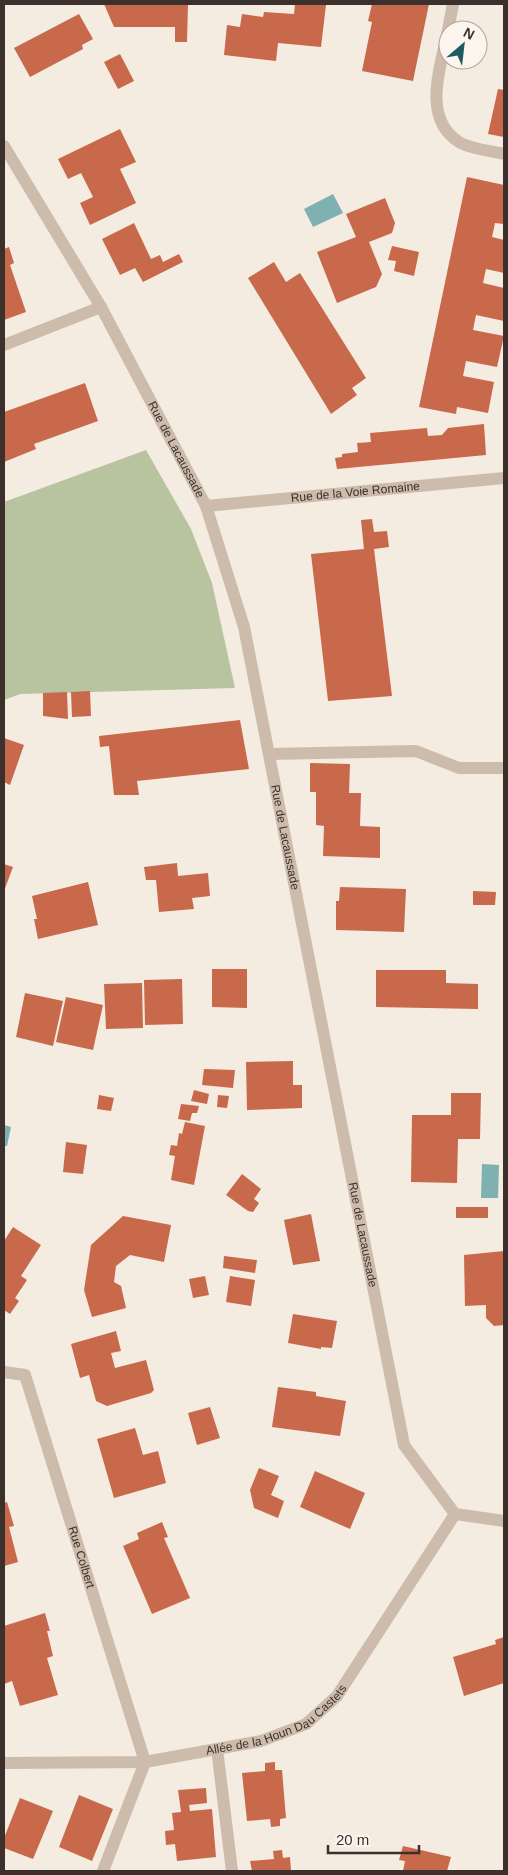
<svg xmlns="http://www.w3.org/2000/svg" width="508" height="1875" font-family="Arial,sans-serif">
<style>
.green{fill:#b8c4a0}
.water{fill:#7fb0b2}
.building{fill:#c8694b}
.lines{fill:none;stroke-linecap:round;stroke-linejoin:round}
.minor{stroke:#cdbbac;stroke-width:12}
.labels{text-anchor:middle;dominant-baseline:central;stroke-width:4.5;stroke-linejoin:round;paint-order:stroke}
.street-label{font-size:12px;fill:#3b302b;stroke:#fbf5ee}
</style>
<rect width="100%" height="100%" fill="#f4ebe1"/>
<!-- green -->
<path class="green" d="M146,450L191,529L212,583L235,688L20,694L4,700V502Z"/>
<!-- water -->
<path class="water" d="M333,194L343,213L313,227L304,209Z
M4,1125L11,1127L7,1146H4Z
M482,1164L499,1165L498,1198H481Z"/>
<!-- building -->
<path class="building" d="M104,4H188L187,42H175V27H114Z
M295,4L326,5L321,47L278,43L276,61L224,55L227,25L240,27L242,14L263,17L264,12L294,14Z
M372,4H429L413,81L362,71L372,22L368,21Z
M79,14L93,39L82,45L83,49L30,77L14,48Z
M120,54L134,81L118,89L104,62Z
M498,89L504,90V137L488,134Z
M120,129L136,162L120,169L136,203L90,225L80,203L93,197L81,173L68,179L58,159Z
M467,177L504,185V224L495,223L492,237L504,240V273L486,269L483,283L504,288V321L476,315L473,330L504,336L497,367L466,361L463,376L494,382L488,413L457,407L456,414L419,407Z
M385,198L395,223L392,233L369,242L382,274L376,287L337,303L317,252L356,237L346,214Z
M134,223L151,259L160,255L163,262L179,254L183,262L143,282L135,268L120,275L102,239Z
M392,246L419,252L414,276L394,271L396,261L388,260Z
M9,247L14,263L10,265L26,312L4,320V249Z
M274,262L286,282L300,273L366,378L352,388L357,395L331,414L248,278Z
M85,383L98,421L34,444L36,449L4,462V412Z
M484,424L486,455L337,469L335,458L342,457V454L358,452L357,443L371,442L370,433L427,428L428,436L442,435L448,428Z
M372,519L374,532L387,531L389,547L374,549L392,696L328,701L311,554L364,549L361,520Z
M90,691L91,716L72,717L71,692Z
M67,692L68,719L43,716V693Z
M240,720L249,769L137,781L139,795H114L109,746L100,747L99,736Z
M4,738L24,745L10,785L4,782Z
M310,763L350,764L349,793H361L360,826L380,827V858L323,856L324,826L316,825V792H310Z
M177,863L178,876L208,873L210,896L192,898L194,909L159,912L156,880H146L144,867Z
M4,864L13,867L4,891Z
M88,882L98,925L38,939L34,919H37L32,896Z
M340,887L406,889L404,932L336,930V901H339Z
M473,891L496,892L495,905H473Z
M212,969H247V1008L212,1007Z
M376,970H446V983L478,984V1009L376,1007Z
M182,979L183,1024L145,1025L144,980Z
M142,983L143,1028L106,1029L104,984Z
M25,993L63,1001L53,1046L16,1037Z
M66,997L103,1005L93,1050L56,1042Z
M293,1061V1085H302V1108L247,1110L246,1062Z
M204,1069L235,1070L233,1088L202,1085Z
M194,1090L209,1094L207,1104L191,1101Z
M451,1093H481L480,1139H458L457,1183L411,1182L412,1115H451Z
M99,1095L114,1098L111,1111L97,1109Z
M218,1095L229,1096L227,1108L217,1107Z
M181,1104L199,1106L197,1113H192L190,1121L178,1119Z
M185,1122L205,1126L194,1185L171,1180L175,1156L169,1155L171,1145L177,1146L179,1133L182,1134Z
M66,1142L87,1145L83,1174L63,1172Z
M242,1174L261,1189L254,1199L259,1203L253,1212L248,1211L226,1195Z
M456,1207H488V1218H456Z
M311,1214L320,1261L293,1265L284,1220Z
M123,1216L171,1225L164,1262L130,1255L116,1266L114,1282L121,1286L126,1308L92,1317L84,1290L91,1245Z
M13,1227L41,1245L21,1276L27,1280L15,1298L19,1301L10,1314L4,1310V1241Z
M504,1251V1325L494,1326L486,1318V1305L465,1306L464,1255Z
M224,1256L257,1260L255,1273L223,1268Z
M205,1276L209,1295L193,1298L189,1279Z
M230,1276L255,1280L251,1306L226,1302Z
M293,1314L337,1321L332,1348L321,1347V1349L288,1343Z
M116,1331L121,1351L111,1353L115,1368L146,1360L154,1390L151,1393L107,1406L96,1401L89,1375L80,1378L71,1344Z
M278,1387L316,1392V1396L346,1401L340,1436L272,1427Z
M210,1407L220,1438L197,1445L188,1413Z
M135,1428L143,1455L158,1451L166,1483L114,1498L97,1439Z
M259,1468L279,1476L271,1495L284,1501L278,1518L254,1508L250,1490Z
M315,1471L365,1493L350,1529L300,1507Z
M7,1502L14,1526L9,1527L18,1562L4,1566V1503Z
M162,1522L168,1537L164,1538L190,1598L152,1614L123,1546L139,1539L137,1533Z
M45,1613L50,1631H47L53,1656L47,1658L58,1695L20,1706L12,1681L4,1684V1626Z
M504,1637V1683L464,1696L453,1657L496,1644L495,1640Z
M275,1762V1770H282L286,1818L280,1819V1826L271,1827L270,1819L247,1821L242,1773L265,1771V1763Z
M206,1788L207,1803L189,1805L190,1811L212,1809L216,1857L177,1861L175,1844L166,1845L165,1831L174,1830L172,1813L181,1812L178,1790Z
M79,1795L113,1809L92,1861L59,1847Z
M20,1798L53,1811L33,1859L4,1848V1838Z
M403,1846L451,1857L447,1871H403L405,1861L399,1860Z
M282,1850L283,1858L290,1857L291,1871H252L250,1861L274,1859L273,1851Z"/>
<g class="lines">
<!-- minor -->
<g class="minor">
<path d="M448,30C441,66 421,118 459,142C470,149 491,151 504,154"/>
<path d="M448,30L453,4"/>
<path id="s1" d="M4,146L101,307L206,506L244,627L404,1445L455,1514L504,1521"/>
<path d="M4,345L101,307"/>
<path id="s2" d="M206,506L504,478"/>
<path d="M269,754L416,751L459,768H504"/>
<path id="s3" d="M4,1372L25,1375L145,1762L103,1871"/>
<path d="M217,1749L232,1871"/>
<path id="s4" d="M4,1763L145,1762L261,1741L306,1724L337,1696L455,1514"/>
</g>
</g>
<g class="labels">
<!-- street labels -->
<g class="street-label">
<text stroke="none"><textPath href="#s1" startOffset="349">Rue de Lacaussade</textPath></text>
<text stroke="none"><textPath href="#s2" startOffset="150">Rue de la Voie Romaine</textPath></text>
<text stroke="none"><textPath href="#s1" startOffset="754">Rue de Lacaussade</textPath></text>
<text stroke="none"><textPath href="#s1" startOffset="1159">Rue de Lacaussade</textPath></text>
<text stroke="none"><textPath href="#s3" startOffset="212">Rue Colbert</textPath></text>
<text stroke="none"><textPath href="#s4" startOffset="282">Allée de la Houn Dau Castets</textPath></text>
</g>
</g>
<!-- border -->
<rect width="508" height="1875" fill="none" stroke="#3b302b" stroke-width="10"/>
<!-- north arrow -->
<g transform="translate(463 45) rotate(28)"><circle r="24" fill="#fbf5ee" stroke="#aea6a0"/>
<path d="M0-4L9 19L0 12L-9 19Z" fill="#1f5a5e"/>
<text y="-8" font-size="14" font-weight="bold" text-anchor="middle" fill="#3b302b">N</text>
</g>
<!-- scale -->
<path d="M328 1845v8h91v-8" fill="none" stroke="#3b302b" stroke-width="2.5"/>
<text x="336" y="1845" font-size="15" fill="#3b302b" stroke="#fbf5ee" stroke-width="4" paint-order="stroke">20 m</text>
</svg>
